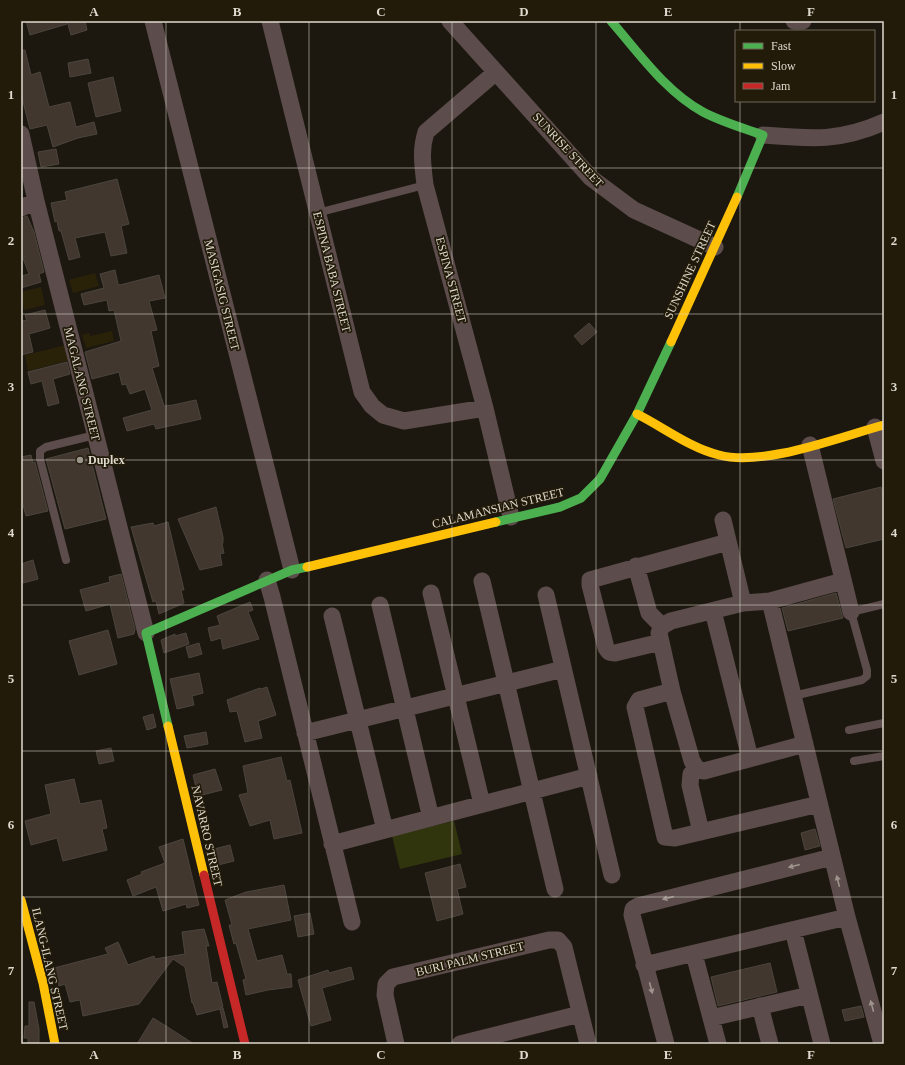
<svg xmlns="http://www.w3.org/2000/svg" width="905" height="1065" font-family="'Times New Roman',serif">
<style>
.built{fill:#2a2109}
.green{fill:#31350e}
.building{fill:#42372e;stroke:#4b453e}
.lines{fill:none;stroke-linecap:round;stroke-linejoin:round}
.lane{stroke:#5c4c4b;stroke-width:8}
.street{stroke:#5c4c4b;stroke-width:17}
.fast{stroke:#4caf50;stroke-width:9}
.slow{stroke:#ffc107;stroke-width:9}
.jam{stroke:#c62828;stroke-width:9}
.oneway{fill:#9e938d}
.grid{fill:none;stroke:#dfdacf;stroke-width:1;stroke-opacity:0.55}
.poi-dot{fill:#9b968c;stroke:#221b09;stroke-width:1.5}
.labels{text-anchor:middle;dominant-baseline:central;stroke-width:3.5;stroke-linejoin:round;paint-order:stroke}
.street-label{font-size:12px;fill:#dfdacf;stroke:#221b09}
.poi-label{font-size:12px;font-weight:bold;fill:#dfdacf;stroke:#221b09;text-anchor:start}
.neatline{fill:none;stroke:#dfdacf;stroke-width:1.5}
.grid-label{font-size:13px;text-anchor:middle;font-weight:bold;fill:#dfdacf}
</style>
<rect width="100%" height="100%" fill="#1c180f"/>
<!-- built -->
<path class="built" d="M95,273L99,286L73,293L69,280Z
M41,287L45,305L24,310L21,292Z
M112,331L114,341L86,348L82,335L89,333L90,336Z
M66,345L70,360L28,371L25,355Z"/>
<!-- green -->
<path class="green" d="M454,821L462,854L400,869L392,836Z"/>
<!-- building -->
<path class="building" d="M26,21H66L67,24L30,35Z
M67,21H85L87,30L71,35Z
M21,50H25L31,75L40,72L49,107L70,102L76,127L94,122L97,134L78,138L53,147L47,125L30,129L21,94Z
M88,59L91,73L70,77L68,63Z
M113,77L121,111L96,117L88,83Z
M56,149L59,164L41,167L38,152Z
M117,179L129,224L121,226L127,253L111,256L105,232L75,238L80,257L69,260L61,231H59L57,221L55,222L51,203L67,200L65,192Z
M27,216L34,232L44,272L39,274L41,282L21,288V276L29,274L21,253V218Z
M115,270L118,284L120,285L159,275L165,298L149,301L157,330L151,331L159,366L152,368L164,406L173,405L196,400L201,419L156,429L154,424L127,431L123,418L152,410L145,389L130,394L126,384L122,385L119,372L92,379L85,352L121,341L114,310L109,311L107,300L84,305L81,294L104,288L100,274Z
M45,310L50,328L29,334L33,352L21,355V320L27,321L25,315Z
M589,323L597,332L582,345L574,336Z
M67,362L70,374L53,379L59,403L48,406L42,381L31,384L28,372Z
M88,448L106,519L65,529L46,459Z
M31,455L33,463L35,462L48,511L26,516L21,497V457Z
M881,487L884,498V539L846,548L833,499Z
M216,507L223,537V543L222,544L224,553L220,554L222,565L200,570L178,519Z
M168,522L184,590H181L184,603L159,614L156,601L153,602L131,527L153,523L154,526Z
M33,560L38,579L23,583L21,564Z
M121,574L135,629L134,634L118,638L110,604L86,611L80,590L110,582L109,577Z
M836,593L843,618L788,631L782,608Z
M250,602L253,610L248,612L259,639L223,649L221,638L211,641L208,628L220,625L217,616Z
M108,630L117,664L79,675L69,641Z
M186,633L189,644L164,653L161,640L175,634V636Z
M199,643L202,654L189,658L186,647Z
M199,673L203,693L192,696L194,705L177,709L170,679Z
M267,687L276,715L258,721L262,738L245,742L237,711L230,712L227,700L260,688L261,689Z
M153,714L156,727L147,730L143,717Z
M206,732L208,744L187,748L184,736Z
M111,748L114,761L99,764L96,751Z
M281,757L287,781L290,780L302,833L274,839L270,820L250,826L239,795L248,793L243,766Z
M215,769L222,790L198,796L193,775Z
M74,779L80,804L101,800L107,828L102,829L107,850L63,861L57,838L31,845L25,821L51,814L45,785Z
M815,829L820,846L805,850L801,833Z
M183,839L199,905L187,908L186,904L163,911L156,887L133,896L127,880L142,874L141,872L165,863L159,847Z
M230,845L234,861L218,865L214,849Z
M460,864L466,887L457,889L463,914L437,921L425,873Z
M284,885L291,920L248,929L257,961L282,955L287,974H291L292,987L268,990L246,995L243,980L246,979L236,943L234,944L229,925H232L225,900L246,892Z
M310,913L314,934L298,937L294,916Z
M204,929L209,946H206L212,983L217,982L223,1007L220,1008H223L228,1027L224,1028L220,1009L197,1015L193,1003H192L185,967L173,959L139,1004L83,1016L80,1000L70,1002L65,984L59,986L54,968L108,954L105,948L118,942L128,965L154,956L155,959L185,954L182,932Z
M770,963L777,992L718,1006L711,977Z
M351,967L354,979L322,988L331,1020L311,1026L298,980L328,970L329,973Z
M29,1002H34L39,1029V1044H28V1038H24L25,1026H29Z
M861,1006L864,1017L845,1021L842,1010Z
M153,1018L166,1026L194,1044H137Z"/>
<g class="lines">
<!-- lane -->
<path class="lane" d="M317,213L425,185
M66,560L40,459V451L46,447L95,435
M793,696L862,680L867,676V670L851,612L884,604
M849,730L884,723
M854,761L884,756"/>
<!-- street -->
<path class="street" d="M153,21L292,570
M270,21L362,392L372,406L383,415L404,421L485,408
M450,21L591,178L634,210L715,247
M794,21H803
M496,72L426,132C420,151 423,166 425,185L485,408L511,517
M21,134L36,201L146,633
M763,135C811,139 839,142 884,122
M21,208L36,201
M875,427L884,461
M810,445L851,612
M723,520L743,603
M636,566L649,613L662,626
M267,580L272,597L352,922
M482,581L555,889
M431,593L482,804
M546,595L612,875
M770,601L847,917L882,1044
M380,605L431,818
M713,611L750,758
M332,616L385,830
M661,642L615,653L609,652L606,648L590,585V580L728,542
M672,691L639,700L635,707L665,837L675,838L819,804
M305,733L563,669
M805,744L704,771L697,769L692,761L672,691L659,633L662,626L671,621L743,603L770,601L843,581
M697,769L691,774L690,785L701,832
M332,844L589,776
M793,930L822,1044
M694,954L718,1044
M644,965L847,917
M760,1006L770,1044
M711,1018L809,995
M396,1044L385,995L386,984L393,977L549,940H558L564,947L588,1044
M460,1044L580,1014
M666,1044L632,915L633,909L638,906L832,857"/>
<!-- fast -->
<path class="fast" d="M611,21C639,53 665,91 703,112C722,122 743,128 763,135L737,197
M496,522L560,507L581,498L600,479L637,414L671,342
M168,726L146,633L292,570L307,567"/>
<!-- slow -->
<path class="slow" d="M671,342L737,197
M637,414C663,427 690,448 719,455C764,467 839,437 884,425
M307,567L496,522
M168,726L204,875
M21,900L43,983L55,1044"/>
<!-- jam -->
<path class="jam" d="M204,875L245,1044"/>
</g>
<!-- one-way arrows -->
<defs><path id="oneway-solid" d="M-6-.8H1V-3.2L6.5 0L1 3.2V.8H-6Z"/></defs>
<g class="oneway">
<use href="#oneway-solid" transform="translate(794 866) rotate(166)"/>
<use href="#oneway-solid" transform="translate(838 881) rotate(-104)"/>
<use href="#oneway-solid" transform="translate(668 898) rotate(166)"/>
<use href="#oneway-solid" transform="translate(651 988) rotate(75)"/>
<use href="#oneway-solid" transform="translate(872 1006) rotate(-105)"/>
</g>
<!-- grid -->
<path class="grid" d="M166,21V1044M309,21V1044M452,21V1044M596,21V1044M740,21V31M740,101V1044M21,168H884M21,314H884M21,460H884M21,605H884M21,751H884M21,897H884"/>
<!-- markers -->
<circle class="poi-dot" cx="80" cy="460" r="4"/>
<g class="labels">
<!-- street labels -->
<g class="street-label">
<text transform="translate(568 150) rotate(47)">SUNRISE STREET</text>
<text transform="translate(690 270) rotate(-65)">SUNSHINE STREET</text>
<text transform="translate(332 272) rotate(76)">ESPINA BABA STREET</text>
<text transform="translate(451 280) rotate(75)">ESPINA STREET</text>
<text transform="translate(222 295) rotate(76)">MASIGASIG STREET</text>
<text transform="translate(82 384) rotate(76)">MAGALANG STREET</text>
<text transform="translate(498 508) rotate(-14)">CALAMANSIAN STREET</text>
<text transform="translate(207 836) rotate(77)">NAVARRO STREET</text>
<text transform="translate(470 959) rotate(-14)">BURI PALM STREET</text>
<text transform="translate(50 969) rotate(77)">ILANG-ILANG STREET</text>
</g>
<!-- poi labels -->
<g class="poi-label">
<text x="88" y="460">Duplex</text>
</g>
</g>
<!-- border -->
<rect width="905" height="1065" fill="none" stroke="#221b09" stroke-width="44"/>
<!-- legend -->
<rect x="735" y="30" width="140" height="72" fill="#221b09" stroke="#6e6758"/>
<rect x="743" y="43" width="20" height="6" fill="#4caf50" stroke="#6e6758"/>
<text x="771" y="50" font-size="12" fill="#dfdacf">Fast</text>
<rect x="743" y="63" width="20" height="6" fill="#ffc107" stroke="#6e6758"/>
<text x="771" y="70" font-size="12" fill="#dfdacf">Slow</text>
<rect x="743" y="83" width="20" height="6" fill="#c62828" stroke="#6e6758"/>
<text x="771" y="90" font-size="12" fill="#dfdacf">Jam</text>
<rect x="22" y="22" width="861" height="1021" class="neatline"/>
<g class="grid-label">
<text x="94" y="16">A</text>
<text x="237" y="16">B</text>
<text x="381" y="16">C</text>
<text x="524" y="16">D</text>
<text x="668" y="16">E</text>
<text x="811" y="16">F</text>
<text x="11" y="99">1</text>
<text x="894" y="99">1</text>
<text x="11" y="245">2</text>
<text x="894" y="245">2</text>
<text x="11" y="391">3</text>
<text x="894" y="391">3</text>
<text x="11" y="537">4</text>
<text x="894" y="537">4</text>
<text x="11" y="683">5</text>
<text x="894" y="683">5</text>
<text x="11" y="829">6</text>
<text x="894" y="829">6</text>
<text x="11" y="975">7</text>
<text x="894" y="975">7</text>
<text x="94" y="1059">A</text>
<text x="237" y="1059">B</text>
<text x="381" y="1059">C</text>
<text x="524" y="1059">D</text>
<text x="668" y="1059">E</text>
<text x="811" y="1059">F</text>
</g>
</svg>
